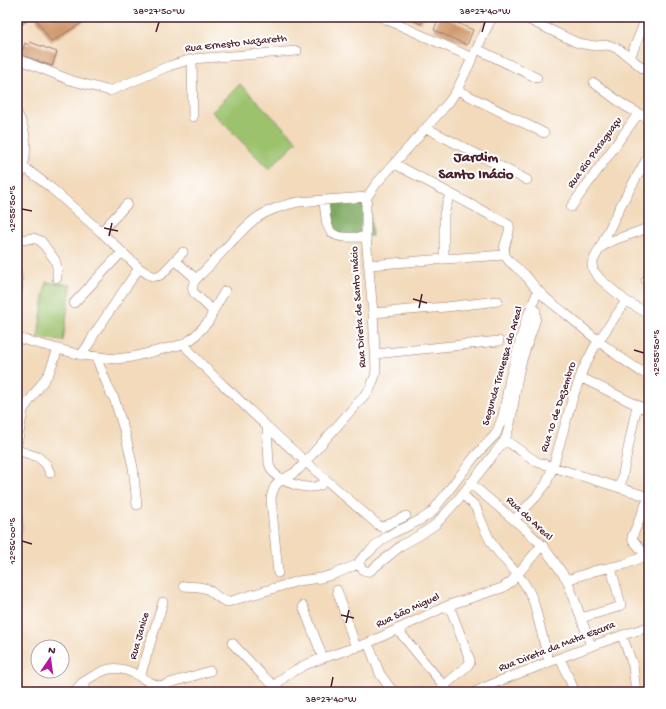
<svg xmlns="http://www.w3.org/2000/svg" width="666" height="709" font-family="'Gochi Hand',sans-serif">
<style>
.green{fill:#9cc26e;stroke:#73704c}
.forest{fill:#7da861;stroke:#646446}
.building{fill:#cf986c}
.lines{fill:none;stroke-linecap:round;stroke-linejoin:round}
.minor-casing{stroke:#9e7c73;stroke-width:10}
.minor{stroke:#fff;stroke-width:9}
.ticks{fill:none;stroke:#4a1f2b;stroke-width:1.5}
.labels{text-anchor:middle;dominant-baseline:central;stroke-width:4;stroke-linejoin:round;paint-order:stroke}
.street-label{font-size:11px;fill:#4a1f2b;stroke:#fff}
.district-label{font-size:15px;font-weight:bold;fill:#4a1f2b;stroke:#fff}
.neatline{fill:none;stroke:#4a1f2b;stroke-width:1.5}
.ticks-label{font-size:10px;text-anchor:middle;fill:#4a1f2b}
</style>
<rect width="100%" height="100%" fill="#fff"/>
<filter id="ink" filterUnits="userSpaceOnUse"><feTurbulence type="fractalNoise" baseFrequency=".025" numOctaves="2"/><feDisplacementMap in="SourceGraphic" scale="8" xChannelSelector="R" yChannelSelector="G"/><feConvolveMatrix kernelMatrix="1 2 1 2 8 2 1 2 1" color-interpolation-filters="sRGB"/></filter>
<filter id="wash" filterUnits="userSpaceOnUse"><feTurbulence type="fractalNoise" baseFrequency=".012" numOctaves="4" result="noise"/><feDisplacementMap in="SourceGraphic" scale="16" xChannelSelector="R" yChannelSelector="G"/><feGaussianBlur stdDeviation="0.9" result="paint"/><feColorMatrix in="noise" values="0 0 0 0 0 0 0 0 0 0 0 0 0 0 0 0 0 1.4 0 .05"/><feComposite in="paint" operator="in"/></filter>
<g filter="url(#wash)">
<rect width="100%" height="100%" fill="#f2dabb"/>
<!-- green -->
<path class="green" d="M240,84L297,141L269,169L212,112Z
M46,282L71,285L63,341L38,338Z"/>
<!-- forest -->
<path class="forest" d="M369,198L372,236H345L333,232L326,199Z"/>
<g id="blocks">
<!-- building -->
<path class="building" d="M17,17H32L22,24Z
M35,17H91L51,42Z
M405,17H424L421,24Z
M439,17H444L473,30L467,45L434,30Z
M30,42L57,52L52,66L21,55L25,43L29,45Z"/>
</g>
</g>
<g filter="url(#ink)">
<use href="#blocks" fill-opacity="0" stroke="#9e7c73" stroke-width="1"/>
<g class="lines">
<defs>
<path id="minor" d="M381,17L473,58
M523,17L578,43L595,46L608,45L614,47L620,50L649,73
M477,49L537,78
M630,58L643,26L646,24L649,25
M192,59L193,117
M17,60L23,61L70,80L110,91L169,66L192,59L297,51
M594,83L625,106L649,119
M457,90L544,133
M17,113C30,136 27,161 17,184
M426,128L527,180
M395,164L509,225C512,234 500,246 506,257C511,265 520,269 526,276C530,280 533,286 538,290C545,299 556,306 566,314C592,336 619,359 649,376
M24,167L51,188L101,232L139,268
M324,200C327,238 329,238 366,237
M571,207L638,114
M649,227L640,231L611,241L600,248L594,259L592,264L593,270L600,279L626,301L649,314
M101,232L127,204
M17,241L33,238L41,241L55,260L57,267V278
M600,248L622,203L649,155
M444,259V214L450,194
M176,261L196,279
M369,265L444,259L505,255
M17,273L18,285L17,292
M646,280L649,279
M74,303L122,252
M532,306L536,311V318C531,336 523,353 519,371C514,394 514,417 505,440L456,502L436,524L420,535L402,545L370,571C364,572 362,569 358,564C360,559 364,556 368,553C376,545 384,538 393,533C407,526 420,522 432,512L475,456L496,434L503,416L510,378L526,320L538,291
M213,311L194,293C191,288 193,284 196,279C210,266 222,252 235,238C242,231 249,223 258,217C270,209 284,205 298,202L367,197
M373,313L446,307L498,301
M17,338L81,355L116,359L132,357L184,344L193,338L209,321L213,311L225,291
M184,344C199,364 219,381 237,398C282,442 329,483 377,524L381,527L385,526L406,516
M375,354L499,341
M81,355L91,341L93,336L109,312L139,268C147,273 153,280 162,274L183,252
M96,357L111,394L114,398L125,433L133,467L137,505
M580,377L649,411
M267,427L269,463C270,467 271,470 273,472C282,483 308,491 321,485C322,484 324,482 325,480
M505,440L537,462L649,497
M17,445L23,410L49,373L58,349
M17,450L38,457L46,464L50,473
M470,483L526,530L542,545L556,564L567,580L575,601L591,646
M620,488L637,405
M462,494L473,504L476,508C482,522 486,536 495,548C509,567 526,579 534,603L549,662
M17,516L19,530H17
M514,520L536,497L546,484L553,467L573,397L583,369L595,346L626,301
M646,556L633,540L632,537L649,497
M278,573L271,499C274,477 286,481 299,469L370,389L375,376L376,369L373,313L366,237V206L367,197L376,184L449,102L457,90L492,17
M567,580L594,571L626,564L649,554
M184,586C191,587 200,586 207,589C215,593 218,600 228,602L298,581L321,578L335,574L358,564
M337,590L356,648
M303,606L323,658
M581,618L618,607L621,605L611,568
M397,629L449,692
M622,635L633,666L636,692
M232,643L263,676L282,692
M368,643L380,674L393,692
M560,658L575,692
M140,677L163,602
M274,686L287,675L305,665L323,658L368,643L449,605L502,588L511,582L542,545
M444,686L467,666L470,663V660L449,605
M74,692L82,683
M86,692L82,683C102,670 114,662 137,675C144,679 151,684 160,686L210,671
M475,692C497,681 521,673 544,664C579,651 613,637 649,627"/>
</defs>
<!-- minor casing -->
<use href="#minor" class="minor-casing"/>
<!-- minor -->
<use href="#minor" class="minor"/>
</g>
</g>
<!-- ticks -->
<path class="ticks" d="M156,32L159,22M482,32L485,22M22,209L32,211M104,228L118,231M109,236L112,223M413,299L427,303M419,308L422,294M634,350L644,353M22,541L32,544M341,615L354,618M346,623L349,610M331,687L333,677"/>
<g class="labels">
<!-- street labels -->
<g class="street-label">
<text transform="translate(236 44) rotate(-6)">Rua Ernesto Nazareth</text>
<text transform="translate(595 153) rotate(-54)">Rua Rio Paraguaçu</text>
<text transform="translate(359 307) rotate(-94)">Rua Direta de Santo Inácio</text>
<text transform="translate(503 366) rotate(-74)">Segunda Travessa do Areal</text>
<text transform="translate(559 407) rotate(-72)">Rua 10 de Dezembro</text>
<text transform="translate(529 519) rotate(43)">Rua do Areal</text>
<text transform="translate(408 611) rotate(-25)">Rua São Miguel</text>
<text transform="translate(140 636) rotate(-74)">Rua Janice</text>
<text transform="translate(557 647) rotate(-21)">Rua Direta da Mata Escura</text>
</g>
<!-- district labels -->
<g class="district-label">
<text x="476" y="158">Jardim<tspan x="476" dy="17">Santo Inácio</tspan></text>
</g>
</g>
<!-- margin -->
<rect width="666" height="709" fill="none" stroke="#fff" stroke-width="44"/>
<!-- north arrow -->
<g transform="translate(50 659) rotate(13)"><circle r="19" fill="#ffffff" stroke="#b7a5aa"/>
<path d="M0-3L7 15L0 10L-7 15Z" fill="#b5179e"/>
<text y="-6" font-size="11" font-weight="bold" text-anchor="middle" fill="#4a1f2b">N</text>
</g>
<rect x="22" y="22" width="622" height="665" class="neatline"/>
<g class="ticks-label">
<text x="159" y="14">38°27'50"W</text>
<text x="485" y="14">38°27'40"W</text>
<text transform="translate(11 209) rotate(-90)" y="4">12°55'50"S</text>
<text transform="translate(655 353) rotate(-90)" y="4">12°55'50"S</text>
<text transform="translate(11 541) rotate(-90)" y="4">12°56'00"S</text>
<text x="331" y="702">38°27'40"W</text>
</g>
</svg>
